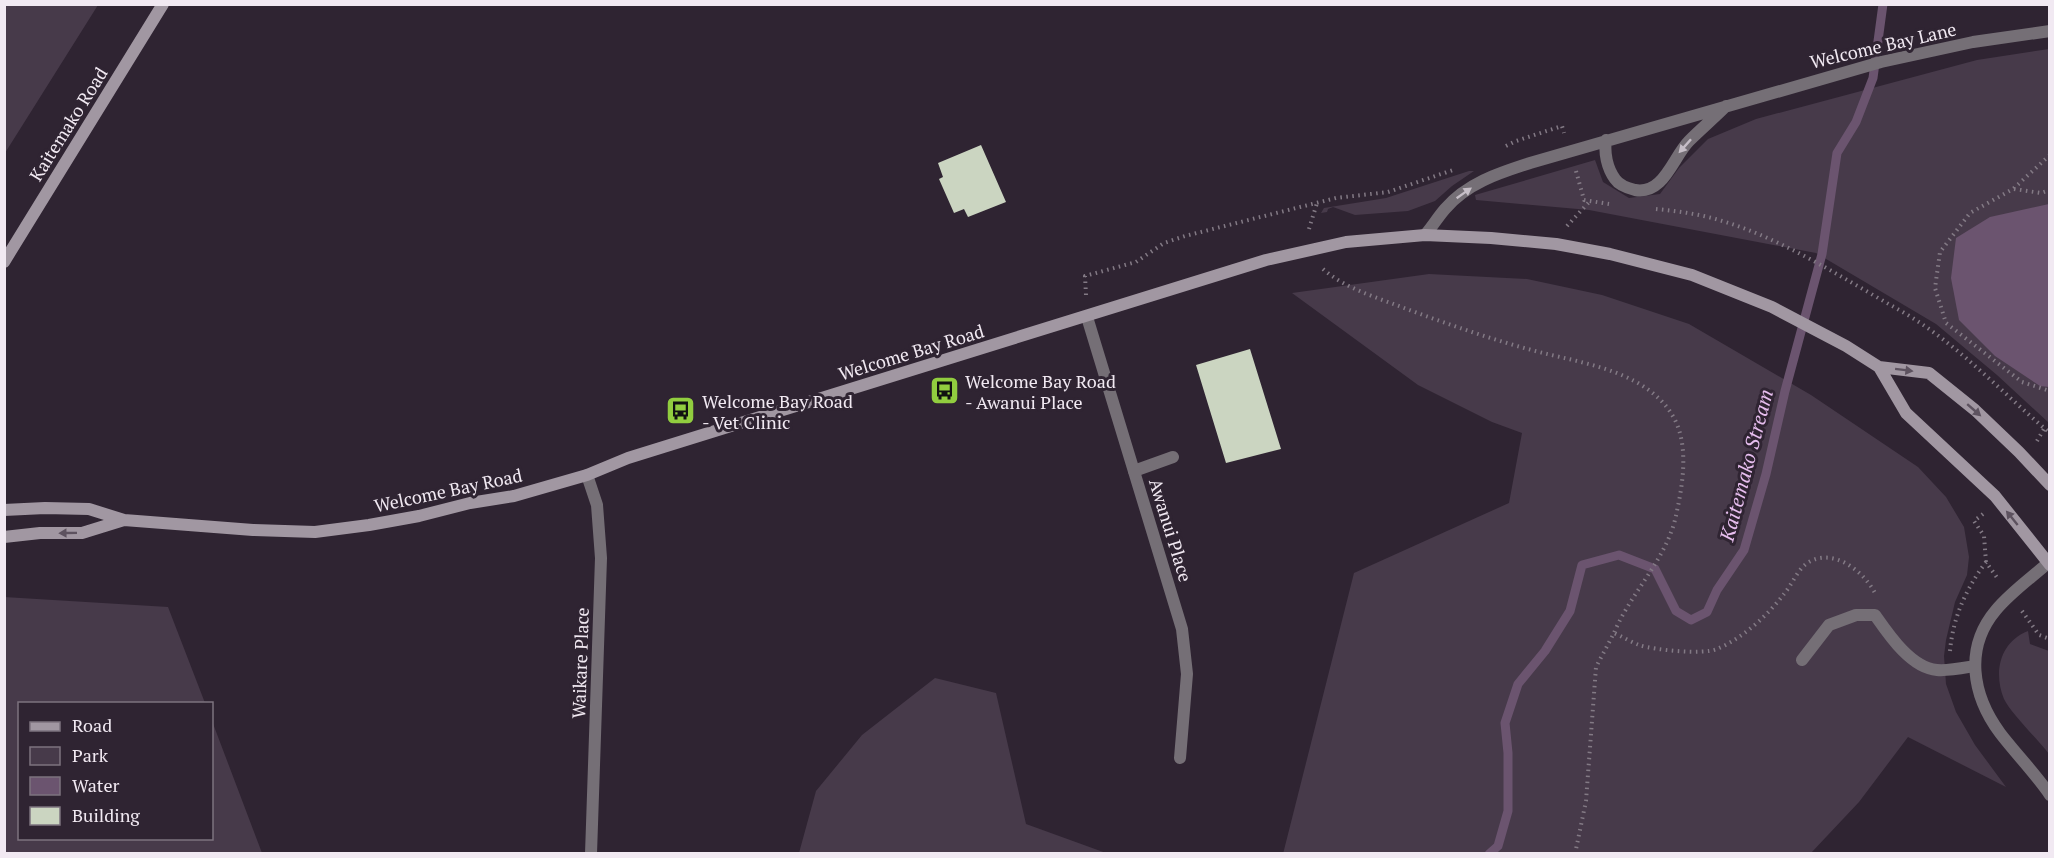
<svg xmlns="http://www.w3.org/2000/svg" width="2054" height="858" font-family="'PT Serif',serif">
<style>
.green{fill:#473a4a}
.water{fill:#6b546f}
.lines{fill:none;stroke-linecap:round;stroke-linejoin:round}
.stream{stroke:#6b546f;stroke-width:9}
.building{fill:#cbd5c1}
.path{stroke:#837a85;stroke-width:4;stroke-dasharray:1.5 4.5;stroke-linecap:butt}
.lane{stroke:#756f76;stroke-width:12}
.street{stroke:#756f76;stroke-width:12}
.secondary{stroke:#a197a2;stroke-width:12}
.oneway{fill:#c6bec7}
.oneway2{fill:#5d525f}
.labels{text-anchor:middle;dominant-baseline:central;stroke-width:6;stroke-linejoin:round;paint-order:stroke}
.street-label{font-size:18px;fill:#f1e9f2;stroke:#2f2432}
.poi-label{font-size:18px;fill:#f1e9f2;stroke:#2f2432;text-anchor:start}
.water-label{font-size:20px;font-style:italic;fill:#e7beef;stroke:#2f2432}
</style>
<rect width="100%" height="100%" fill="#2f2432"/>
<!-- green -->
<path class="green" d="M5,4L98,5L5,153L4,5Z
M2049,49V423L1997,375L1936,324L1816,253L1589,210L1476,200L1475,195L1595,160L1603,182L1629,198L1660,194L1679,168L1708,139L1756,119L1977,60Z
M1469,171H1474L1452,186L1435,201L1408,211L1355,215L1333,207L1328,209L1327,212L1321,213L1324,208L1386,198Z
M1429,274L1527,279L1602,295L1689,324L1811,395L1918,467L1946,497L1964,527L1969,557L1967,575L1955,602L1946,640L1944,656L1946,684L1956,712L1975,745L2006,787L1908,737L1859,802L1811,853L1283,854L1354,573L1509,503L1522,433L1492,422L1418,385L1292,293Z
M4,597L168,607L205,703L20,704V838H212V721L262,853H5Z
M2028,631L2030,644L2049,651V754C2039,741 2010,712 2004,699C1993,672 2000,642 2028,631Z
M935,678L996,693L1026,824L1106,853H799L816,791L862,735Z"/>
<!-- water -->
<path class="water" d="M2049,204V387L2040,386L1995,356L1959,320L1951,278L1956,238L1990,217Z"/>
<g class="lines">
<!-- stream -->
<path class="stream" d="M1489,854L1498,846L1508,811V753L1505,723L1518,684L1545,651L1570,611L1582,565L1619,555L1655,569L1676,611L1691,620L1707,612L1717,590L1744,550L1766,474L1785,391L1822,254L1837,153L1856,122L1873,78L1883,4"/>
</g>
<!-- building -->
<path class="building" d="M981,145L1006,202L968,217L964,209L954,213L939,179L943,177L938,163Z
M1250,349L1281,449L1226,463L1196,365Z"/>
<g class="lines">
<!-- path -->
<path class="path" d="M1506,146L1516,141L1562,126L1564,133
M2050,155L2013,189L1970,213L1940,252L1935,288L1946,323L2022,382L2050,391
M1576,171L1584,200L1609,204
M2014,189L2041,193L2050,190
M1656,209C1677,211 1699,214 1719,220C1784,239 1842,278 1901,311C1957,343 2001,392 2050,433
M1567,226L1590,201
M1309,229L1317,203
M1323,269C1346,289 1376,297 1404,308C1450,325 1496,341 1543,353C1588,364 1649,373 1674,418C1690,448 1682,489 1675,520C1664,562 1630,594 1614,633
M1086,295L1085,276L1136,262L1164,243L1185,236L1336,198L1388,192L1456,169
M2037,441L2044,429
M1983,514L1974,521L1984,536L1986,562
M2022,611L2039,635L2050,639
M1950,651C1953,617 1966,589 1986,562L1998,579
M1575,854L1586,801L1596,667L1614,633C1623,637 1631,642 1639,645C1654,650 1703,655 1717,649C1743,638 1767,616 1784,594C1791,586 1797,571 1806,564C1832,545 1865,572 1876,595"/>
<!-- lane -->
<path class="lane" d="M1134,471L1173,457
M1802,660L1829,625L1856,615H1875C1889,635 1911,668 1937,670C1949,671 1963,668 1975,666"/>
<!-- street -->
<path class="street" d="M1606,140C1604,153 1607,168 1615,179C1619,185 1627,188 1635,190C1664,195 1673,157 1689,141C1701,129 1714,118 1726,106
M1425,235C1432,227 1438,217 1445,209C1467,183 1499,173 1530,163L1881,62L1973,42L2050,31
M1087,317L1182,629L1187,674L1180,758
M587,475L597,505L601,558L591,854
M2048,563C2031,578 2011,592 1996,610C1964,648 1972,695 2000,733C2016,754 2035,773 2050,795"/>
<!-- secondary -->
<path class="secondary" d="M4,262L163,4
M1879,367L1929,373L1975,410L2019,452L2050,485
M4,510L45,508L89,509L124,520L253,530L315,532L369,525L419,516L470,503L514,496L587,475L628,458L1266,260L1346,242L1425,235L1491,238L1556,244L1610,254L1692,275L1772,307L1846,346L1879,367L1906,413L1995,496L2050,565
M4,537L40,533H82L124,520"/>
</g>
<!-- one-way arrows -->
<defs><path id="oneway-solid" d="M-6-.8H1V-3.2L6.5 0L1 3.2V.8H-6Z" transform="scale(1.5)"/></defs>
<g class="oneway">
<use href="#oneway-solid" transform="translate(1685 146) rotate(132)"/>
<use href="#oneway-solid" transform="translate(1464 193) rotate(-35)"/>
</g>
<g class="oneway2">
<use href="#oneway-solid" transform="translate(1904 370) rotate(7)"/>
<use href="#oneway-solid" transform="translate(1974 410) rotate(41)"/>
<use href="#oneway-solid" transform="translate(2012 518) rotate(-129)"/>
<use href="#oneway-solid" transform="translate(68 533) rotate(179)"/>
</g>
<!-- icons -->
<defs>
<symbol id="bus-square" viewBox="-11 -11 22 22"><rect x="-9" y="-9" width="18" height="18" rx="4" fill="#91cd3f" stroke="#2f2432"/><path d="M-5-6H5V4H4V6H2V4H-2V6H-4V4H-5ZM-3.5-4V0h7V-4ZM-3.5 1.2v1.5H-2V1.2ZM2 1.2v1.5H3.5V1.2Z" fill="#111"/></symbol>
</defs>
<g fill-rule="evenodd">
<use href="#bus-square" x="928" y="374" width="33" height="33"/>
<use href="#bus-square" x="664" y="394" width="33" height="33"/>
</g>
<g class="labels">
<!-- street labels -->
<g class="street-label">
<text transform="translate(1883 45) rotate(-13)">Welcome Bay Lane</text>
<text transform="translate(68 124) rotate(-58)">Kaitemako Road</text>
<text transform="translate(911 352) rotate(-17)">Welcome Bay Road</text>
<text transform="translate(448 490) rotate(-12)">Welcome Bay Road</text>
<text transform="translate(1171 530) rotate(73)">Awanui Place</text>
<text transform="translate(580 663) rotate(-88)">Waikare Place</text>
</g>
<!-- poi labels -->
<g class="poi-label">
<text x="965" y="381">Welcome Bay Road<tspan x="965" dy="21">- Awanui Place</tspan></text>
<text x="702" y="401">Welcome Bay Road<tspan x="702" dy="21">- Vet Clinic</tspan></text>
</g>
<!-- water labels -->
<g class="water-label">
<text transform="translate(1746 465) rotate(-75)">Kaitemako Stream</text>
</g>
</g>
<!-- border -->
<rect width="2054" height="858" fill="none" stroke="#f1e9f2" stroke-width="12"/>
<!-- legend -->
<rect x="18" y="702" width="195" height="138" fill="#2f2432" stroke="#7d737f" stroke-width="1.5"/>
<rect x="30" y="722" width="30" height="9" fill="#a197a2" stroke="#7d737f" stroke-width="1.5"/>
<text x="72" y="732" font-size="18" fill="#f1e9f2">Road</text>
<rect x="30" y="747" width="30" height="18" fill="#473a4a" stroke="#7d737f" stroke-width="1.5"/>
<text x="72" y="762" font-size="18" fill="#f1e9f2">Park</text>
<rect x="30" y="777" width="30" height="18" fill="#6b546f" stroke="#7d737f" stroke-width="1.5"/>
<text x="72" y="792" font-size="18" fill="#f1e9f2">Water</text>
<rect x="30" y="807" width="30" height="18" fill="#cbd5c1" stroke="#7d737f" stroke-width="1.5"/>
<text x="72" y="822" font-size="18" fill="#f1e9f2">Building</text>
</svg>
